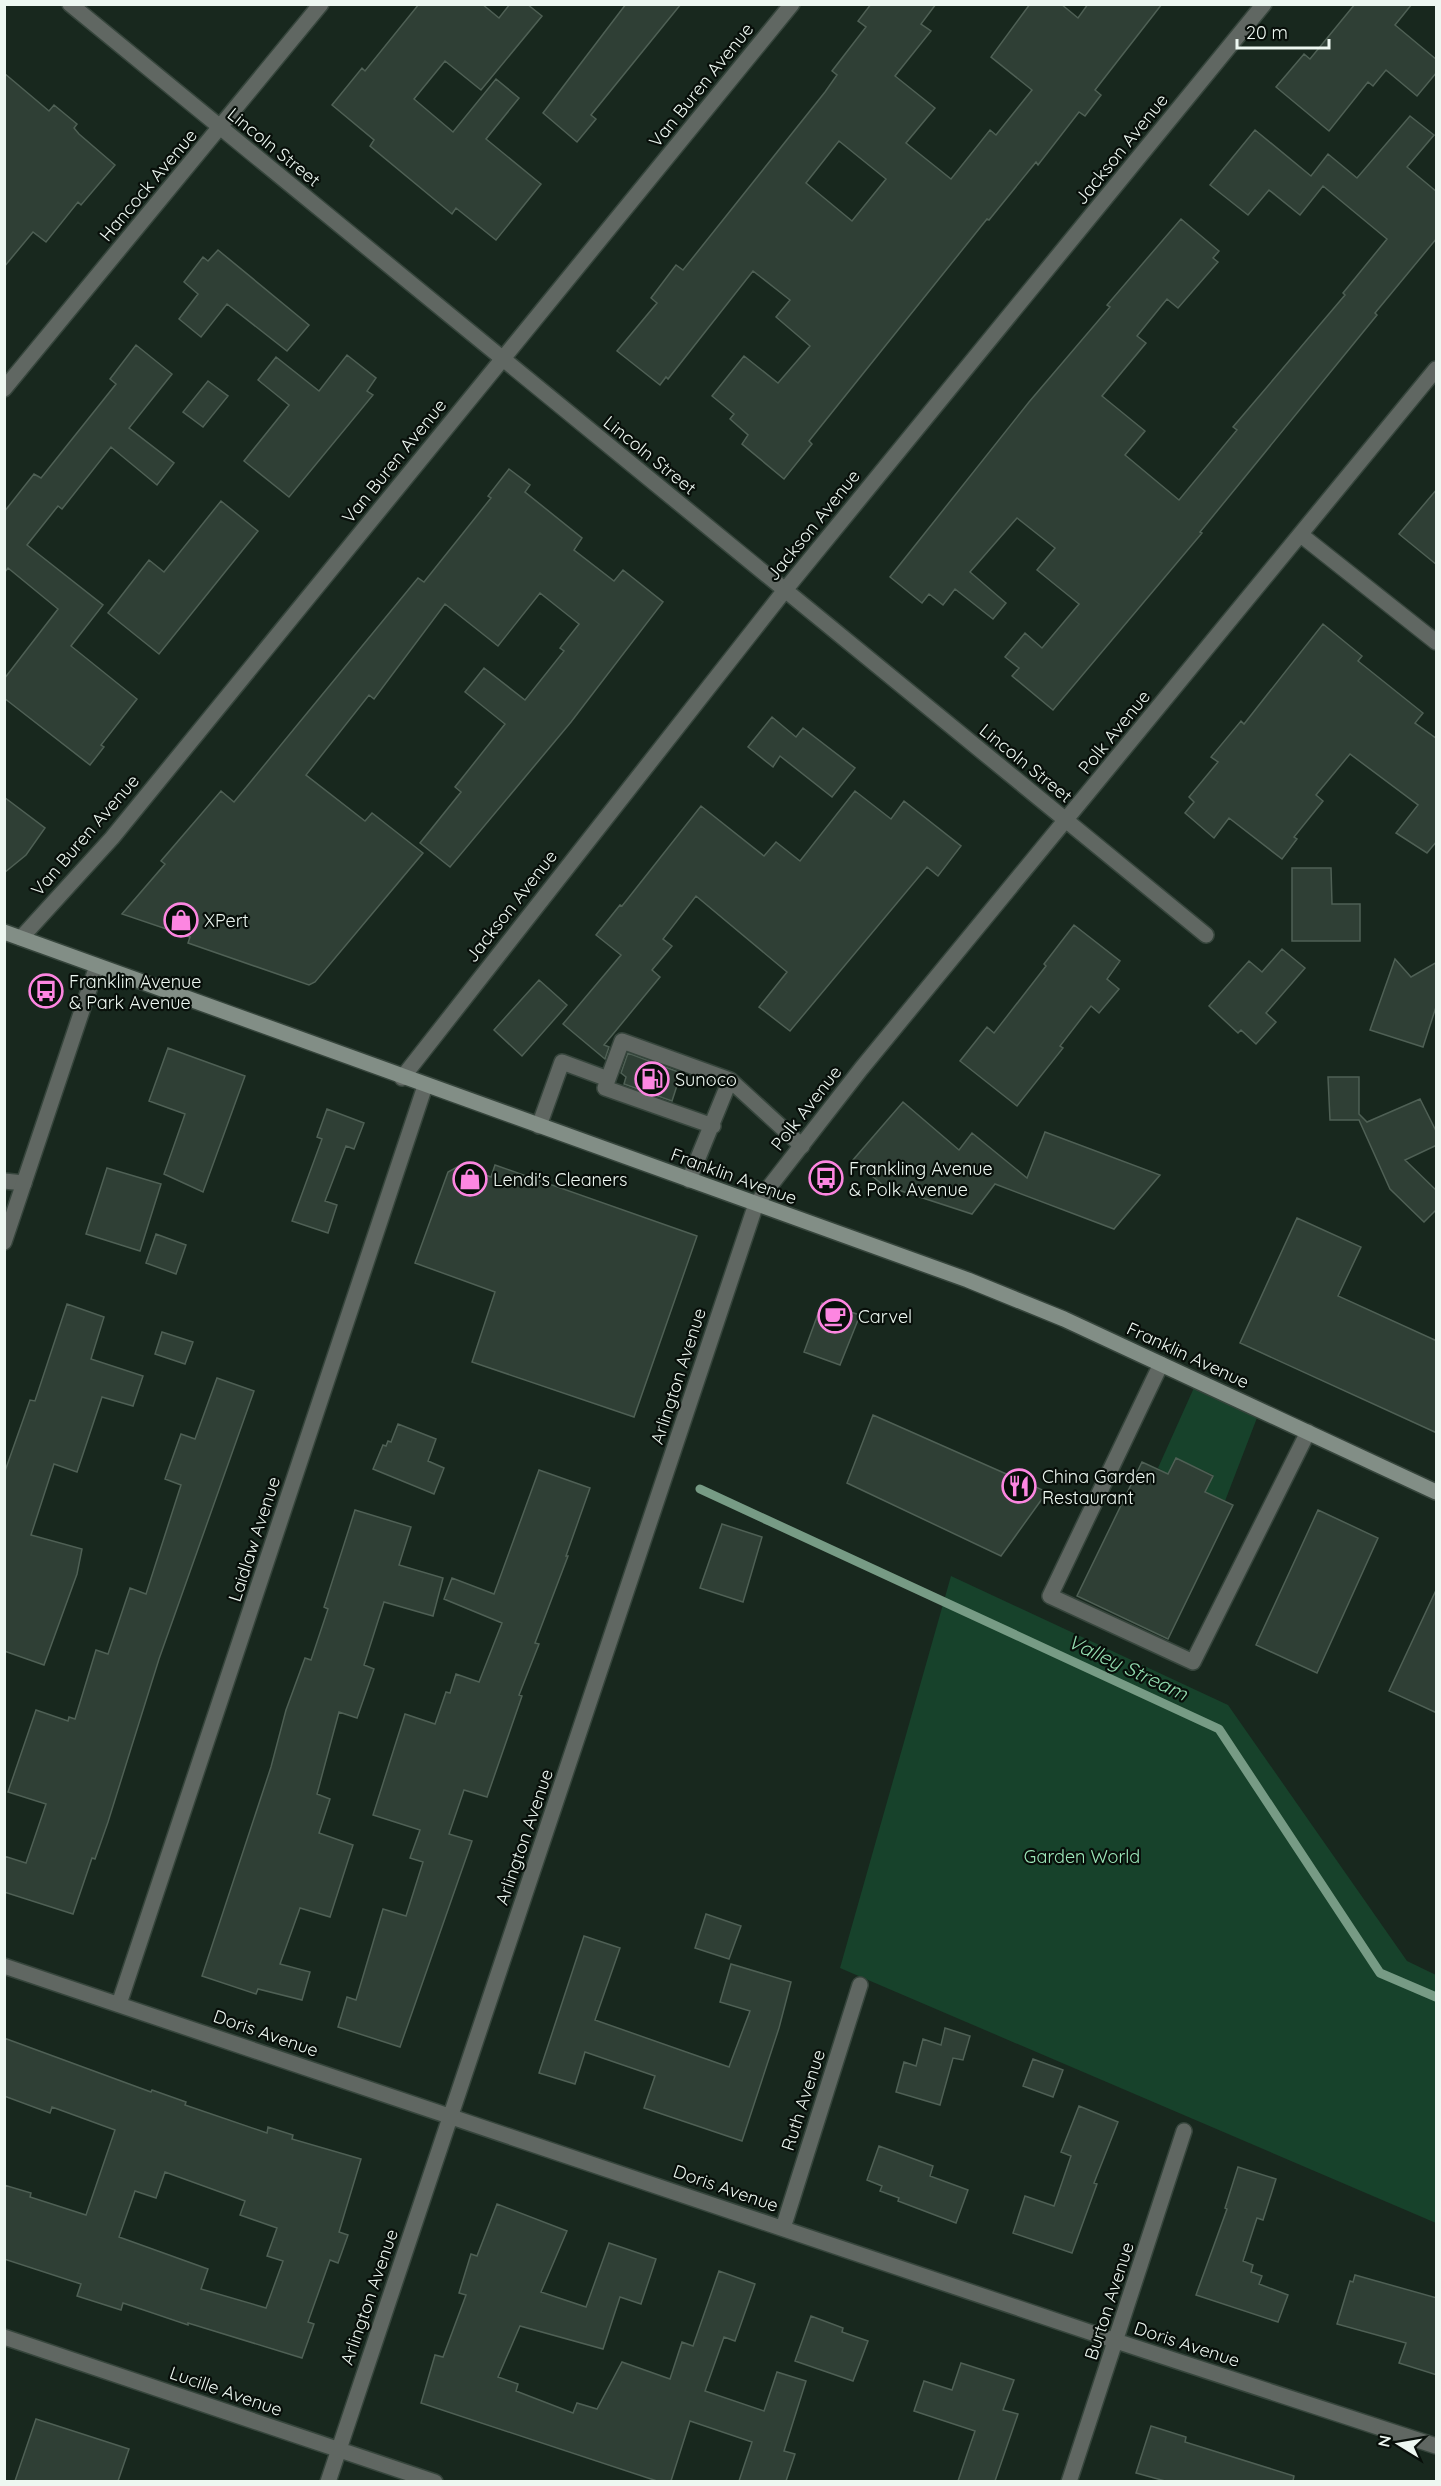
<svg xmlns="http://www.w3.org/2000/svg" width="1441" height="2486" font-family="Quicksand,sans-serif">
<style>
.green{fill:#17422b}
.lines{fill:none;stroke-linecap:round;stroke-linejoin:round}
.stream{stroke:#779b85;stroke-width:9}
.building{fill:#2f3f35;stroke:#4f6055;stroke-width:1.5;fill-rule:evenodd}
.service-casing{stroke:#36453c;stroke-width:18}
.minor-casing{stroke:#36453c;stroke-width:18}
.secondary-casing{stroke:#36453c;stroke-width:18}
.service{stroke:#606762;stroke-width:15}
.minor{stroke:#606762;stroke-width:15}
.secondary{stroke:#828e86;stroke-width:15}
.labels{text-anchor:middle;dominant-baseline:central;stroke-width:4.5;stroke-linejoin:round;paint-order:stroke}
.street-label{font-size:18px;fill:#edf7f1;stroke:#080f0a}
.poi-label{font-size:18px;fill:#edf7f1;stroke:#080f0a;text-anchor:start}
.park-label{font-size:18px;fill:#9ee9bb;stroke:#080f0a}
.water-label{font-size:20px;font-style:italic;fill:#93ddb0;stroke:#080f0a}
</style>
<rect width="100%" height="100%" fill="#18281e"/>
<!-- green -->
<path class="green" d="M1197,1381L1260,1410L1225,1501L1205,1492L1213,1475L1176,1458L1168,1474L1158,1468Z
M951,1576L1228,1705L1407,1961L1436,1975V2223L840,1968Z"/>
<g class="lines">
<!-- stream -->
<path class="stream" d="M700,1489L1219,1729L1380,1973L1436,1997"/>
</g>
<!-- building -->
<path class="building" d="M419,4H482L499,18L510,4H527L542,16L481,90L445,61L414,99L453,132L496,79L519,98L486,139L541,184L496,240L456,208L452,214L370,146L374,140L332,105L362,68L365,71Z
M626,4H681L591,115L596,119L577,142L543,113Z
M871,4H936L921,24L931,31L895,76L935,108L906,143L951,179L990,130L996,135L1032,90L991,57L1030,4H1061L1078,18L1088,4H1162L1095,90L1101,95L1085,116L1079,112L1038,165L1036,162L989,220L987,219L809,441L812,444L784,479L742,444L748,435L730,419L734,414L712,396L744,356L778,383L810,346L776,317L790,300L753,271L668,379L666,377L660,385L617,351L657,303L651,298L676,265L683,270L825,92L837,75L832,71L866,27L858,21ZM839,141L886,179L852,221L806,183Z
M1355,4H1412L1395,25L1437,60V72L1417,96L1386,70L1373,86L1368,82L1329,131L1276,87L1304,54L1310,59Z
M4,73L49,111L54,105L77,124L74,128L79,134L115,165L81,205L78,202L46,242L33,232L4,267Z
M1410,116L1434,135L1407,167L1437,192V238L1375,313L1377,315L1200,532L1202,533L1053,710L1012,676L1019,668L1005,657L1025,633L1042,648L1079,604L1037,570L1055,548L1017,518L970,572L1006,603L993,619L955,589L943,605L929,594L922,603L890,577L1029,402L1110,307L1107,305L1181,219L1219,251L1213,258L1218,262L1178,308L1167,299L1137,336L1146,343L1102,396L1145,431L1125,455L1179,500L1237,430L1233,427L1345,295L1343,293L1387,239L1323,186L1300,215L1269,190L1248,215L1210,185L1255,130L1311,176L1328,154L1357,178Z
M218,250L309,325L287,351L227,304L201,337L179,319L198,294L184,282L203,257L208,261Z
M136,345L172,374L129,428L174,463L157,485L111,447L62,509L58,506L27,545L103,605L71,646L137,699L101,745L104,747L90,765L4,698V679L58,609L8,568L4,573V512L34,474L41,478L116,384L110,379Z
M347,355L376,378L367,391L373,395L289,497L244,461L289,405L258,380L276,357L319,391Z
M208,381L228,396L203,427L183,412Z
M509,469L530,485L525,492L582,538L574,550L614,581L623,570L663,602L571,722L450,867L420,843L461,792L455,787L505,724L465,692L484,668L525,700L564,651L560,648L579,624L540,593L498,646L445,604L374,699L369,695L306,775L365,821L372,813L423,853L315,982L309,985L188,943L190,937L122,914L165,864L161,861L221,791L234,802L418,578L424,582L491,498L488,496Z
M1437,489V565L1399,534Z
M221,501L258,531L159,654L108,613L149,560L164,572Z
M1323,624L1362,656L1358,661L1423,713L1415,723L1437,739V841L1427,853L1396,833L1418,805L1350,754L1316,795L1323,801L1294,837L1297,839L1282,859L1229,818L1214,838L1185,813L1194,802L1189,797L1218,762L1211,757L1241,721L1244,724Z
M772,717L796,737L803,728L855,768L832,797L780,756L773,767L748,747Z
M855,791L891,819L904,801L961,846L938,876L927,867L790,1031L759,1007L787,972L696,896L663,939L672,946L652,970L660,977L604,1045L609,1047L605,1059L563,1024L621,955L596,935L620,905L622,906L701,806L764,856L776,842L800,861Z
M4,797L45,828L26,855L4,873Z
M1292,868H1331L1332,904H1360V941H1292Z
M1074,925L1120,961L1107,979L1119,989L1099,1013L1091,1006L1060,1046L1063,1048L1017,1106L960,1061L987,1027L994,1033L1046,966L1044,964Z
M1282,949L1305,968L1266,1013L1276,1022L1256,1044L1241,1030L1238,1033L1209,1006L1249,961L1262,972Z
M1395,959L1411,977L1437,962V1004L1423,1047L1370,1030Z
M539,980L567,1005L522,1056L494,1030Z
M168,1048L245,1076L203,1192L164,1174L185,1114L149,1101Z
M628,1053L681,1073L672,1101L624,1084L626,1077L621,1073Z
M1328,1077H1359V1114L1367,1122L1420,1099L1437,1133V1145L1405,1160L1437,1191V1209L1424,1222L1390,1189L1359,1120H1330Z
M903,1102L959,1150L972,1133L1027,1178L1045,1132L1160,1175L1114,1229L995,1184L972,1214L883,1185L853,1160Z
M327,1109L364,1123L354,1149L346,1146L325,1201L337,1205L328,1233L292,1221L322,1139L317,1137Z
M495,1165L697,1236L634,1417L472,1362L495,1292L415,1263L448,1172L459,1166L491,1177Z
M107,1168L161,1184L140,1251L86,1234Z
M1297,1218L1361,1247L1338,1296L1437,1341V1433L1240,1343Z
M156,1234L186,1245L176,1274L146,1263Z
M822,1303L860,1315L840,1365L804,1352Z
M67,1304L104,1317L91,1359L143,1376L133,1406L102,1397L77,1472L54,1464L31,1535L82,1549L77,1574L44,1665L4,1651V1474L30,1400L35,1401Z
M162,1332L193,1342L185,1364L155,1354Z
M217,1378L254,1391L159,1659L108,1822L95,1859L92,1858L73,1914L4,1892V1856L26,1863L46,1804L8,1792L36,1710L68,1721L69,1717L75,1719L96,1650L108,1654L130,1588L146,1594L181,1485L165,1479L181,1434L195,1439Z
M873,1415L1047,1492L1001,1556L847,1483Z
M398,1424L436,1439L428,1461L444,1468L434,1494L373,1469L383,1445L386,1446L388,1441L391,1442Z
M1176,1458L1213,1476L1205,1492L1233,1505L1168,1639L1077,1596L1142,1462L1168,1474Z
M539,1470L590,1488L566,1556H568L535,1643L539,1644L519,1695L522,1696L487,1797L464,1790L449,1834L472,1841L400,2047L338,2027L347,1997L356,2000L383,1909L406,1916L423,1862L410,1858L420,1830L373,1815L405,1714L435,1724L446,1692L450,1693L456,1674L479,1682L502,1623L444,1599L452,1578L494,1594Z
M355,1510L411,1527L399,1565L443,1578L433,1616L384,1602L364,1665L374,1669L357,1718L339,1712L317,1794L330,1799L319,1833L353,1845L330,1917L300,1908L280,1964L310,1972L302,2000L258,1989L256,1994L202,1976L271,1767L286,1710L305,1658L311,1660L328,1609L324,1607Z
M1318,1510L1378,1538L1317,1673L1256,1645Z
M722,1524L762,1537L743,1602L700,1588Z
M1437,1588V1713L1389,1691Z
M706,1914L741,1926L729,1959L695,1948Z
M584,1936L620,1948L595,2020L729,2067L750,2011L720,2002L731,1964L791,1982L779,2028L742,2141L644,2108L655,2076L585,2052L575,2084L539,2073Z
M945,2028L970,2036L963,2060L953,2058L940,2105L896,2092L904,2062L916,2066L923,2039L941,2045Z
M4,2038L151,2092L152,2090L186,2102L185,2105L267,2133L268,2127L293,2135L292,2139L361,2159L339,2232L348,2235L338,2263L330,2260L308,2322L314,2324L302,2358L188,2323V2325L123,2303L121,2310L77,2296L81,2284L4,2259V2185L31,2193L30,2197L86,2215L115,2130L52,2107L50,2113L4,2096ZM165,2172L245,2201L240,2215L277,2228L267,2256L283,2261L266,2308L201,2289L208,2269L119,2237L135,2191L156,2198Z
M1033,2059L1063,2070L1053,2097L1023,2086Z
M1079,2106L1118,2122L1094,2183L1097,2184L1072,2253L1013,2233L1025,2196L1054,2206L1071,2156L1061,2152Z
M879,2146L933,2166L930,2176L968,2190L956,2223L898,2201L899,2198L880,2191L882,2186L867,2180Z
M1238,2167L1276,2179L1263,2220L1257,2218L1243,2261L1253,2265L1251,2272L1262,2276L1259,2284L1288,2295L1278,2322L1196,2295L1227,2209L1225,2208Z
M497,2204L567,2231L541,2292L586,2307L609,2243L656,2259L641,2304L620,2297L603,2349L520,2326L498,2377L518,2384L516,2391L573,2413L577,2403L597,2409L622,2362L670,2379L682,2342L693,2346L719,2271L755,2284L735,2341L724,2337L705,2391L764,2411L777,2372L806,2381L784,2451L795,2454L786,2481H739L752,2442L690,2421L671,2481H657L421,2403L435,2355L443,2357L466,2295L459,2293L471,2254L477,2256Z
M1355,2275L1437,2298V2375L1399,2363L1406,2343L1337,2324L1350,2281L1353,2282Z
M811,2316L843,2328L842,2332L868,2341L853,2381L795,2361Z
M961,2363L1014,2380L1003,2410L1018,2414L995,2481H958L975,2431L914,2411L924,2381L952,2390Z
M36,2419L129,2449L118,2481H15Z
M1151,2426L1186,2437L1185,2442L1294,2476L1293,2481H1165L1136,2473Z"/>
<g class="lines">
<defs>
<path id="service" d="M608,1079L605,1088L713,1126
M539,1126L562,1062L608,1079L622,1041L730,1080L802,1146
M689,1180L730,1080
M4,1181L24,1183
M1161,1364L1050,1596L1193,1662L1308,1432"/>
<path id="minor" d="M70,4L1206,935
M4,389L321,4
M1301,535L1436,642
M21,938L112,838L792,4
M402,1078L785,590L1264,4
M4,1242L97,966
M4,1966L1116,2341L1436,2446
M119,2004L425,1086
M783,2228L860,1985
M4,2337L435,2482
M328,2482L756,1204L861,1069L1436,369
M1069,2482L1184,2131"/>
<path id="secondary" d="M4,932L968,1280L1064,1319L1436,1492"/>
</defs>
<!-- service casing -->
<use href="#service" class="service-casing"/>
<!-- minor casing -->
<use href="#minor" class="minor-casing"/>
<!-- secondary casing -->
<use href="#secondary" class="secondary-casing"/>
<!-- service -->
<use href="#service" class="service"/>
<!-- minor -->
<use href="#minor" class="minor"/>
<!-- secondary -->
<use href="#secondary" class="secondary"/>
</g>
<!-- icons -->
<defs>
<symbol id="shop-ring" viewBox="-11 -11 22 22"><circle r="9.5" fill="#080f0a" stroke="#fd86e1" stroke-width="1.5"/><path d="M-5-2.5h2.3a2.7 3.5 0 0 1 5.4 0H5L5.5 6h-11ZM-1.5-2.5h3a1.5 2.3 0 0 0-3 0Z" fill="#fd86e1"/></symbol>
<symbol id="bus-ring" viewBox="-11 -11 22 22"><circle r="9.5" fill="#080f0a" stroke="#fd86e1" stroke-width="1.5"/><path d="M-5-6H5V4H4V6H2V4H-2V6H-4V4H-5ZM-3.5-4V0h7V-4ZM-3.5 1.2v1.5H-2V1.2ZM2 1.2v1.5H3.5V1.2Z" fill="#fd86e1"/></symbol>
<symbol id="fuel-ring" viewBox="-11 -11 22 22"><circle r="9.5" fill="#080f0a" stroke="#fd86e1" stroke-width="1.5"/><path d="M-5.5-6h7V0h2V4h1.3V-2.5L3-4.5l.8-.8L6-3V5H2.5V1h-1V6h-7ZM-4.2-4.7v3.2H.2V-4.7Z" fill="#fd86e1"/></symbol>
<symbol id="cafe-ring" viewBox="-11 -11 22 22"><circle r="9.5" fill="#080f0a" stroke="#fd86e1" stroke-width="1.5"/><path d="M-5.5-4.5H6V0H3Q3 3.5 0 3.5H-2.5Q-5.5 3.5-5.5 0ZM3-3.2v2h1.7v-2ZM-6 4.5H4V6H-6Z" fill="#fd86e1"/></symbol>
<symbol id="restaurant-ring" viewBox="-11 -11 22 22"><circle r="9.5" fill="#080f0a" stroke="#fd86e1" stroke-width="1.5"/><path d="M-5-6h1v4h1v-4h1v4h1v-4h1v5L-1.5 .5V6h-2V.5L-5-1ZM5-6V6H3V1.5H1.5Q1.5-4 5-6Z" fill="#fd86e1"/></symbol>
</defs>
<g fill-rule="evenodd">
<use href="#shop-ring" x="162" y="901" width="38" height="38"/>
<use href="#bus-ring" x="27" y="972" width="38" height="38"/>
<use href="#fuel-ring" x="633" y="1060" width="38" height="38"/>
<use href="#bus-ring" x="807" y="1159" width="38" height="38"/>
<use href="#shop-ring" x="451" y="1160" width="38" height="38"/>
<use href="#cafe-ring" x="816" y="1297" width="38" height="38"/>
<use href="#restaurant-ring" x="1000" y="1467" width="38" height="38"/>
</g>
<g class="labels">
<!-- street labels -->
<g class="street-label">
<text transform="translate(701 85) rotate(-51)">Van Buren Avenue</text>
<text transform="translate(274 147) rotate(39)">Lincoln Street</text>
<text transform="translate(1121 149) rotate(-51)">Jackson Avenue</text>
<text transform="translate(148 185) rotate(-50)">Hancock Avenue</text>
<text transform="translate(650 455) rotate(39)">Lincoln Street</text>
<text transform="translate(394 461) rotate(-51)">Van Buren Avenue</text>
<text transform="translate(813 525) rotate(-51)">Jackson Avenue</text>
<text transform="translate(1114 732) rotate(-51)">Polk Avenue</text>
<text transform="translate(1026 763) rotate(39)">Lincoln Street</text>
<text transform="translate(85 835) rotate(-49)">Van Buren Avenue</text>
<text transform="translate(511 906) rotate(-52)">Jackson Avenue</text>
<text transform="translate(806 1108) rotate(-52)">Polk Avenue</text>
<text transform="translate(734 1176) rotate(20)">Franklin Avenue</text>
<text transform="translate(1188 1355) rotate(25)">Franklin Avenue</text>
<text transform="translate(678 1376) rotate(-72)">Arlington Avenue</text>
<text transform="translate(254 1539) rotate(-72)">Laidlaw Avenue</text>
<text transform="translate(524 1837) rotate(-71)">Arlington Avenue</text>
<text transform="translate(266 2033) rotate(19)">Doris Avenue</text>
<text transform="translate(803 2100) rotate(-72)">Ruth Avenue</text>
<text transform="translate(726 2188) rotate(19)">Doris Avenue</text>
<text transform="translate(369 2297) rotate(-71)">Arlington Avenue</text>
<text transform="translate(1109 2301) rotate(-72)">Burton Avenue</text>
<text transform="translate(1187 2344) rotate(18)">Doris Avenue</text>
<text transform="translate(226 2391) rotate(19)">Lucille Avenue</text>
</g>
<!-- poi labels -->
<g class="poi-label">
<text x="204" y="920">XPert</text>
<text x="69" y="981">Franklin Avenue<tspan x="69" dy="21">&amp; Park Avenue</tspan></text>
<text x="675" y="1079">Sunoco</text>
<text x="849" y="1168">Frankling Avenue<tspan x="849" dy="21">&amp; Polk Avenue</tspan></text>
<text x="493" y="1179">Lendi's Cleaners</text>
<text x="858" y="1316">Carvel</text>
<text x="1042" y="1476">China Garden<tspan x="1042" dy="21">Restaurant</tspan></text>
</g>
<!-- park labels -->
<g class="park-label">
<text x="1082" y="1856">Garden World</text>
</g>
<!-- water labels -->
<g class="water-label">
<text transform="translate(1128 1667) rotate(25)">Valley Stream</text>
</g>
</g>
<!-- border -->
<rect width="1441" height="2486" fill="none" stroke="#edf7f1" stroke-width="12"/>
<!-- north arrow -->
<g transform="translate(1399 2444) rotate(281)" stroke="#080f0a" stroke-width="4.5" paint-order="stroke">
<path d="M0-4.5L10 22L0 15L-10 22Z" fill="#edf7f1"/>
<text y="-9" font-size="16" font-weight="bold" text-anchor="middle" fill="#edf7f1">N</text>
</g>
<!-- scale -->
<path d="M1237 39v9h92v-9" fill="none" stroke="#edf7f1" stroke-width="3"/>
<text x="1246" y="39" font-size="18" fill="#edf7f1" stroke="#080f0a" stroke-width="4.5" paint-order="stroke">20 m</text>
</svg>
